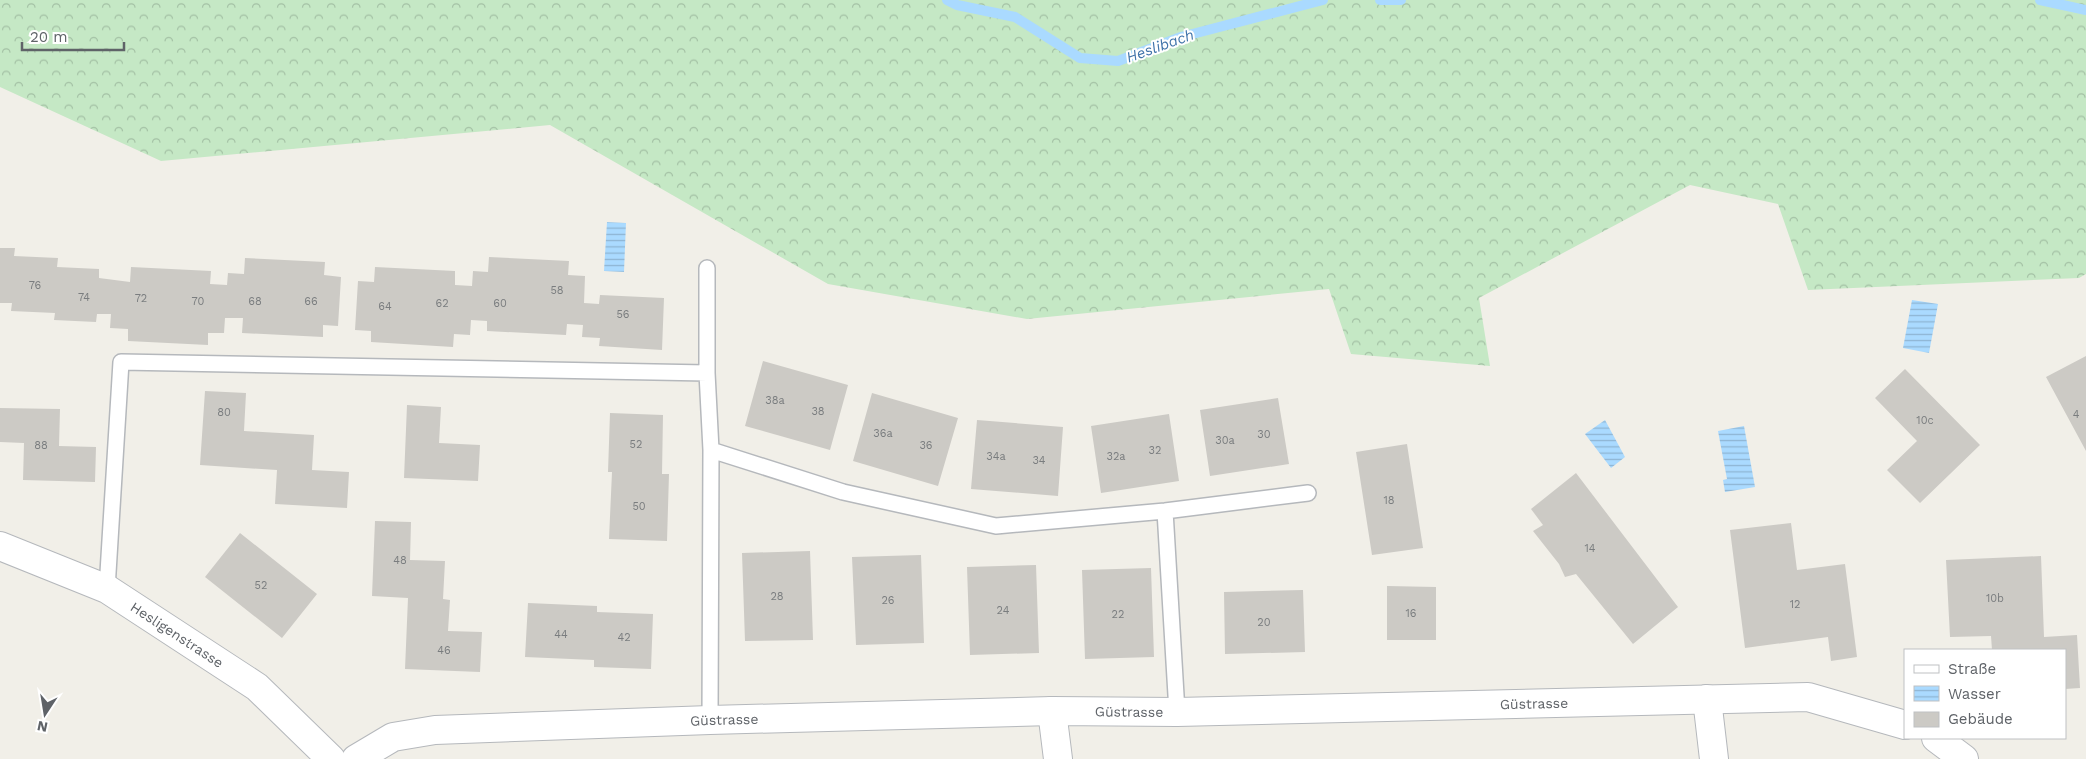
<svg xmlns="http://www.w3.org/2000/svg" width="2086" height="759" font-family="'Work Sans',sans-serif">
<style>
.forest{fill:url(#forest-crowns)}
.water{fill:url(#water-rules)}
.lines{fill:none;stroke-linecap:round;stroke-linejoin:round}
.stream{stroke:#aadaff;stroke-width:10}
.building{fill:#cccac5}
.lane-casing{stroke:#b5b8bc;stroke-width:18}
.street-casing{stroke:#b5b8bc;stroke-width:30}
.lane{stroke:#fff;stroke-width:15}
.street{stroke:#fff;stroke-width:28}
.labels{text-anchor:middle;dominant-baseline:central;stroke-width:4;stroke-linejoin:round;paint-order:stroke}
.number-label{font-size:11px;fill:#7a7d7f}
.street-label{font-size:14px;fill:#5f6368;stroke:#fff}
.water-label{font-size:15px;font-style:italic;fill:#4174aa;stroke:#fff}
</style>
<defs>
<pattern id="forest-crowns" width="20" height="18" patternUnits="userSpaceOnUse" patternTransform="scale(1.25)"><rect width="20" height="18" fill="#c5e8c5"/><path d="M2 6a3 3 0 1 1 6 0M12 15a3 3 0 1 1 6 0" fill="none" stroke="#a3c0a4"/></pattern>
<pattern id="water-rules" width="6" height="5" patternUnits="userSpaceOnUse" patternTransform="scale(1.25)"><rect width="6" height="5" fill="#aadaff"/><path d="M0 2.5h6" fill="none" stroke="#8eb4d2"/></pattern>
</defs>
<rect width="100%" height="100%" fill="#f1efe8"/>
<!-- forest -->
<path class="forest" d="M0,0H2086V274L2079,278L1808,290L1778,204L1690,185L1479,298L1490,366L1351,354L1329,289L1027,319L828,284L550,125L161,161L0,87Z"/>
<!-- water -->
<path class="water" d="M607,222L626,223L624,272L604,271Z
M1912,300L1938,304L1929,353L1903,348Z
M1605,420L1625,457L1611,468L1585,434Z
M1744,426L1755,487L1725,492L1723,480L1727,479L1718,431Z"/>
<g class="lines">
<!-- stream -->
<path class="stream" d="M947,0L957,5L1015,17L1080,58L1118,61L1181,37L1323,0
M1380,0H1401
M2040,0L2086,10"/>
</g>
<!-- building -->
<path class="building" d="M0,248H15L14,256L58,258L57,267L99,269V278L130,282L131,267L211,271L210,284L227,285L228,273L244,274L245,258L325,262L324,275L341,277L338,326L323,325V337L242,333L243,318H225L224,333H208V345L128,341V329L110,328L111,314H97L96,322L54,320L55,313L11,311L12,303H0Z
M489,257L569,261L568,275L585,276L584,303L599,304L600,295L664,298L662,350L599,346L600,338L582,337L583,325L567,324L566,335L487,331V321L471,320L470,335L454,334L453,347L371,342V331L355,330L358,281L374,282L375,267L455,271V285L472,286L473,271L488,272Z
M2086,356V451L2046,377Z
M763,361L848,385L830,450L745,426Z
M1905,369L1980,445L1920,503L1887,470L1917,441L1875,398Z
M205,391L246,393L244,431L314,435L312,470L349,472L347,508L275,504L277,470L200,465Z
M872,393L958,418L938,486L853,461Z
M1278,398L1289,464L1210,476L1200,410Z
M407,405L441,407L439,443L480,445L478,481L404,478Z
M0,408L60,409L59,446L96,447L95,482L23,480L24,443L0,442Z
M610,413L663,415L662,474H669L667,541L609,539L612,472H608Z
M1169,414L1179,481L1101,493L1091,426Z
M977,420L1063,427L1058,496L971,489Z
M1407,444L1423,548L1372,555L1356,452Z
M1576,473L1678,607L1633,644L1576,574L1565,577L1559,564L1533,531L1543,525L1531,509Z
M375,521L411,522L410,560L445,561L443,599L450,600L448,631L482,632L480,672L405,669L408,598L372,596Z
M1791,523L1797,570L1845,564L1857,657L1831,661L1828,637L1745,648L1730,530Z
M240,533L317,594L282,638L205,577Z
M810,551L813,640L745,641L742,553Z
M921,555L924,643L856,645L852,557Z
M2041,556L2044,637L2077,635L2080,688L2065,689V650H1992L1991,636L1950,637L1946,560Z
M1036,565L1039,653L970,655L967,567Z
M1151,568L1154,657L1085,659L1082,570Z
M1387,586L1436,587V640H1387Z
M1303,590L1305,652L1225,654L1224,592Z
M528,603L597,606V612L653,614L651,669L594,667V660L525,657Z"/>
<g class="lines">
<defs>
<path id="lane" d="M707,373V268
M711,450L843,492L996,526L1165,511L1308,493
M1165,511L1177,712
M107,589L121,362L707,373L711,450L710,720"/>
<g id="street">
<path id="s1" d="M0,546L107,589L257,687L331,759"/>
<path d="M1707,699L1714,759"/>
<path d="M1052,711L1058,759"/>
<path d="M1936,738L1964,759"/>
<path id="s2" d="M356,759L393,737L435,730L710,720L1052,711L1177,712L1808,697L1905,725"/>
</g>
</defs>
<!-- lane casing -->
<use href="#lane" class="lane-casing"/>
<!-- street casing -->
<use href="#street" class="street-casing"/>
<!-- lane -->
<use href="#lane" class="lane"/>
<!-- street -->
<use href="#street" class="street"/>
</g>
<g class="labels">
<!-- number labels -->
<g class="number-label">
<text x="35" y="285">76</text>
<text x="557" y="290">58</text>
<text x="84" y="297">74</text>
<text x="141" y="298">72</text>
<text x="198" y="301">70</text>
<text x="255" y="301">68</text>
<text x="311" y="301">66</text>
<text x="442" y="303">62</text>
<text x="500" y="303">60</text>
<text x="385" y="306">64</text>
<text x="623" y="314">56</text>
<text x="775" y="400">38a</text>
<text x="818" y="411">38</text>
<text x="224" y="412">80</text>
<text x="2076" y="414">4</text>
<text x="1925" y="420">10c</text>
<text x="883" y="433">36a</text>
<text x="1264" y="434">30</text>
<text x="1225" y="440">30a</text>
<text x="636" y="444">52</text>
<text x="41" y="445">88</text>
<text x="926" y="445">36</text>
<text x="1155" y="450">32</text>
<text x="996" y="456">34a</text>
<text x="1116" y="456">32a</text>
<text x="1039" y="460">34</text>
<text x="1389" y="500">18</text>
<text x="639" y="506">50</text>
<text x="1590" y="548">14</text>
<text x="400" y="560">48</text>
<text x="261" y="585">52</text>
<text x="777" y="596">28</text>
<text x="1995" y="598">10b</text>
<text x="888" y="600">26</text>
<text x="1795" y="604">12</text>
<text x="1003" y="610">24</text>
<text x="1411" y="613">16</text>
<text x="1118" y="614">22</text>
<text x="1264" y="622">20</text>
<text x="561" y="634">44</text>
<text x="624" y="637">42</text>
<text x="444" y="650">46</text>
</g>
<!-- street labels -->
<g class="street-label">
<text stroke="none"><textPath href="#s1" startOffset="199">Hesligenstrasse</textPath></text>
<text stroke="none"><textPath href="#s2" startOffset="1185">Güstrasse</textPath></text>
<text stroke="none"><textPath href="#s2" startOffset="780">Güstrasse</textPath></text>
<text stroke="none"><textPath href="#s2" startOffset="375">Güstrasse</textPath></text>
</g>
<!-- water labels -->
<g class="water-label">
<text transform="translate(1160 46) rotate(-20)">Heslibach</text>
</g>
</g>
<!-- legend -->
<rect x="1904" y="649" width="162" height="90" fill="#ffffff" stroke="#bfc1c3"/>
<rect x="1914" y="665" width="25" height="8" fill="#ffffff" stroke="#bfc1c3"/>
<text x="1948" y="674" font-size="15" fill="#5f6368">Straße</text>
<rect x="1914" y="686" width="25" height="15" fill="url(#water-rules)" stroke="#bfc1c3"/>
<text x="1948" y="699" font-size="15" fill="#5f6368">Wasser</text>
<rect x="1914" y="712" width="25" height="15" fill="#cccac5" stroke="#bfc1c3"/>
<text x="1948" y="724" font-size="15" fill="#5f6368">Gebäude</text>
<!-- north arrow -->
<g transform="translate(45 714) rotate(192)" stroke="#ffffff" stroke-width="4" paint-order="stroke">
<path d="M0-4L9 19L0 12L-9 19Z" fill="#5f6368"/>
<text y="-8" font-size="14" font-weight="bold" text-anchor="middle" fill="#5f6368">N</text>
</g>
<!-- scale -->
<path d="M22 42v8h102v-8" fill="none" stroke="#5f6368" stroke-width="2.5"/>
<text x="30" y="42" font-size="15" fill="#5f6368" stroke="#ffffff" stroke-width="4" paint-order="stroke">20 m</text>
</svg>
